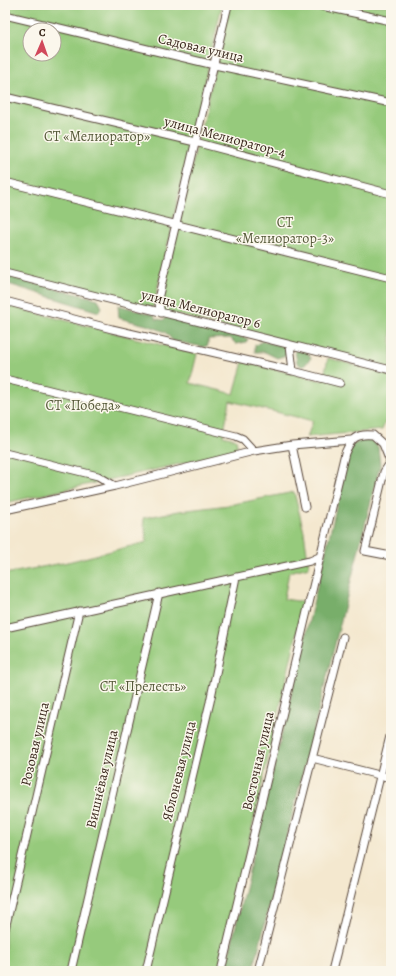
<svg xmlns="http://www.w3.org/2000/svg" width="396" height="976" font-family="Alegreya,serif">
<style>
.green{fill:#96ca7b;stroke:#687a4c;fill-rule:evenodd}
.forest{fill:#78ae6b;stroke:#5a6c44}
.lines{fill:none;stroke-linecap:round;stroke-linejoin:round}
.minor-casing{stroke:#574639;stroke-width:9}
.minor{stroke:#fff;stroke-width:7}
.labels{text-anchor:middle;dominant-baseline:central;stroke-width:3;stroke-linejoin:round;paint-order:stroke}
.street-label{font-size:14px;fill:#3b2a1e;stroke:#fbf7ec}
.park-label{font-size:14px;fill:#565a3a;stroke:#fbf7ec}
</style>
<rect width="100%" height="100%" fill="#fbf7ec"/>
<filter id="ink" filterUnits="userSpaceOnUse"><feTurbulence type="fractalNoise" baseFrequency=".025" numOctaves="2"/><feDisplacementMap in="SourceGraphic" scale="8" xChannelSelector="R" yChannelSelector="G"/><feConvolveMatrix kernelMatrix="1 2 1 2 8 2 1 2 1" color-interpolation-filters="sRGB"/></filter>
<filter id="wash" filterUnits="userSpaceOnUse"><feTurbulence type="fractalNoise" baseFrequency=".012" numOctaves="4" result="noise"/><feDisplacementMap in="SourceGraphic" scale="16" xChannelSelector="R" yChannelSelector="G"/><feGaussianBlur stdDeviation="0.9" result="paint"/><feColorMatrix in="noise" values="0 0 0 0 0 0 0 0 0 0 0 0 0 0 0 0 0 1.4 0 .05"/><feComposite in="paint" operator="in"/></filter>
<g filter="url(#wash)">
<rect width="100%" height="100%" fill="#f4e8cf"/>
<!-- green -->
<path class="green" d="M5,5H222L153,308L5,271ZM30,30H54V54H30Z
M230,5H391V369L158,310Z
M5,305L197,354L190,383L234,394L243,362L323,381L328,358L391,375V408L382,430L307,437L313,421L230,401L223,436L236,439L238,451L5,503Z
M294,492L304,532L309,567L289,572L284,599L304,602L219,971H5V574L68,562L147,542L143,518L179,511L229,505Z"/>
<!-- forest -->
<path class="forest" d="M5,276L98,299L102,308L99,312L5,283Z
M118,305L154,315L156,319L163,320L167,317L248,339L246,342L236,344L230,338L208,339V345L204,347L173,341L165,332L150,326L119,318Z
M262,341L286,347L287,355L277,358L265,352H255V344L257,345Z
M295,350L307,352L311,358L303,367L297,363Z
M372,439L378,447L380,465L253,971H225L349,454L352,445L363,440Z"/>
</g>
<g filter="url(#ink)">
<g class="lines">
<defs>
<path id="minor" d="M317,5L391,21
M5,15L210,64L391,103
M5,97L195,142L391,194
M5,182L391,278
M5,273L391,370
M5,301L112,329L293,371
M161,313L158,299L228,5
M290,345L293,371L340,383
M5,379L236,436L243,439L254,451L292,445L351,440
M292,445L305,507
M5,453L98,476L115,486
M390,463L384,472L365,551L391,556
M5,510L115,486L254,451
M5,628L310,561L319,557
M312,758L391,778
M5,929L79,611
M71,971L159,593
M146,971L210,702L236,577
M221,971L345,453C351,439 356,433 373,435L383,444L391,464
M258,971L343,637
M332,971L391,732"/>
</defs>
<!-- minor casing -->
<use href="#minor" class="minor-casing"/>
<!-- minor -->
<use href="#minor" class="minor"/>
</g>
</g>
<g class="labels">
<!-- street labels -->
<g class="street-label">
<text transform="translate(201 48) rotate(13)">Садовая улица</text>
<text transform="translate(225 137) rotate(15)">улица Мелиоратор-4</text>
<text transform="translate(201 309) rotate(14)">улица Мелиоратор 6</text>
<text transform="translate(35 744) rotate(-77)">Розовая улица</text>
<text transform="translate(258 761) rotate(-77)">Восточная улица</text>
<text transform="translate(179 771) rotate(-76)">Яблоневая улица</text>
<text transform="translate(102 779) rotate(-77)">Вишнёвая улица</text>
</g>
<!-- park labels -->
<g class="park-label">
<text x="97" y="136">СТ «Мелиоратор»</text>
<text x="285" y="222">СТ<tspan x="285" dy="16">«Мелиоратор-3»</tspan></text>
<text x="83" y="405">СТ «Победа»</text>
<text x="143" y="686">СТ «Прелесть»</text>
</g>
</g>
<!-- margin -->
<rect width="396" height="976" fill="none" stroke="#fbf7ec" stroke-width="20"/>
<!-- north arrow -->
<g transform="translate(42 42) rotate(2)"><circle r="19" fill="#fbf7ec" stroke="#aea59a"/>
<path d="M0-3L7 15L0 10L-7 15Z" fill="#d1495b"/>
<text y="-6" font-size="11" font-weight="bold" text-anchor="middle" fill="#3b2a1e">С</text>
</g>
</svg>
